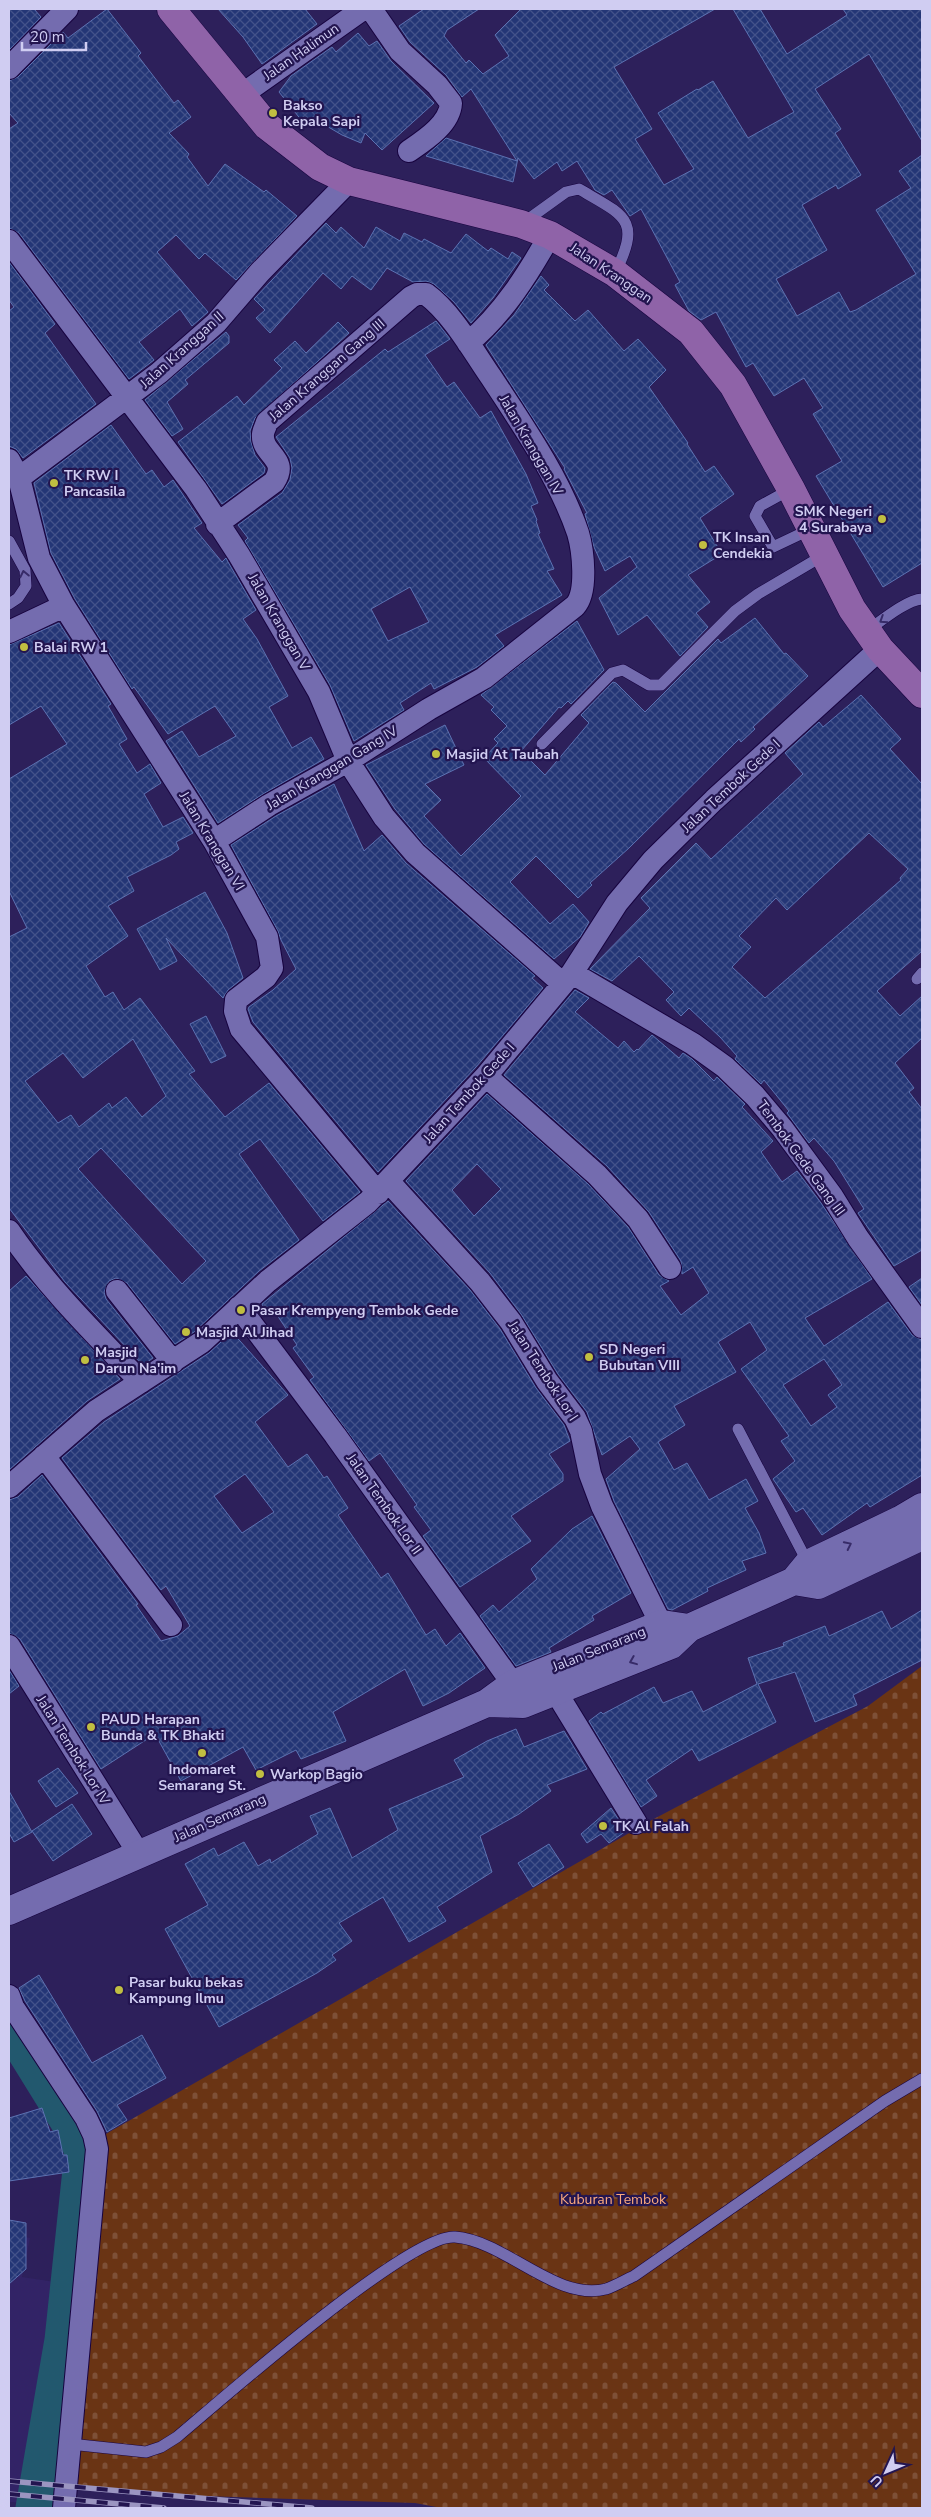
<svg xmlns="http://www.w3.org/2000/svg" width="931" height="2517" font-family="'Nunito Sans',sans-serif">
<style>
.built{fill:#322366}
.cemetery{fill:url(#cemetery-stones)}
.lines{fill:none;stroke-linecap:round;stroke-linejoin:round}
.river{stroke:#22586e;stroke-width:39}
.building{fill:url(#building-cross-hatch);stroke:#5c72b2;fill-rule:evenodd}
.service-casing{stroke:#17033f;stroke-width:12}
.minor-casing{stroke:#17033f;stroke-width:24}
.tertiary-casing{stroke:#17033f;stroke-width:29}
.secondary-casing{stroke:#17033f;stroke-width:29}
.service{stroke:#746caf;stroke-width:11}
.minor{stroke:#746caf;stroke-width:22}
.tertiary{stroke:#746caf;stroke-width:28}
.secondary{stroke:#8f63a8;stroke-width:28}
.rail-casing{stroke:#9b95c1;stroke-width:5.5}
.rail{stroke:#231550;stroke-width:4;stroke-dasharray:11;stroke-linecap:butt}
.oneway{stroke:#372b68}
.poi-dot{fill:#c0be41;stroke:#231550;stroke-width:2}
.labels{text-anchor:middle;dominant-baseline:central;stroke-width:4.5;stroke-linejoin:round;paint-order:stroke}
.street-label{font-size:14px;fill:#d0cdf2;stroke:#231550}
.poi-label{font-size:14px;font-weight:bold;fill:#d0cdf2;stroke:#231550;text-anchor:start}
.park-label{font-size:14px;fill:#fcaa7e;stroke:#231550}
</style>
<defs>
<pattern id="cemetery-stones" width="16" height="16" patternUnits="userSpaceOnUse" patternTransform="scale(1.25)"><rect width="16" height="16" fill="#6a3414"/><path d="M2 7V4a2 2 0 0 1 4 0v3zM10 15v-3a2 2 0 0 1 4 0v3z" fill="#7e5037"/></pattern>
<pattern id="building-cross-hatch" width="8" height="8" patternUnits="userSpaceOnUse" patternTransform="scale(1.25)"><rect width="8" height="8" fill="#243676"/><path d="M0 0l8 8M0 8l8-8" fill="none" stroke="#43528a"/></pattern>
</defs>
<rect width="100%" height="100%" fill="#2d205b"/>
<!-- built -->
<path class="built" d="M9,2233L30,2238L22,2277L62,2283L56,2343L32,2503L9,2502Z"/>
<!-- cemetery -->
<path class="cemetery" d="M922,1666V2508H442L415,2503L175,2495L53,2485L92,2142L650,1821L868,1706Z"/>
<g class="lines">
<!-- river -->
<path class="river" d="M9,2023L74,2128L84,2151L64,2340L35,2508"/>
</g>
<!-- building -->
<path class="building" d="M9,9H34L41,17L9,50Z
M107,9L141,53L138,56L174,103L178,100L191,117L169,133L189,154L187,157L208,186L225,164L264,192L266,190L297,216L236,280L205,253L199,259L176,235L157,252L208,312L192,326L180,309L139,342L154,360L129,379L19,233L9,228V129L18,123L9,113V81L18,77L63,32L68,38Z
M218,9H305L317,24L262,64L243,37Z
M424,9H479L447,30L444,36L466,63L469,60L483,74L509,56L495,35L521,9H715L614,67L652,129L635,139L664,185L694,169L658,113L697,89L698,90L713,81L748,138L794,112L733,9H760L787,54L847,15L843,9H922V141L869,54L815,89L841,129L835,133L861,175L838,189L836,185L802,205L827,250L776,279L797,316L839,292L850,312L856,310L916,274L876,210L911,188L899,171L922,155V563L883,587L816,476L842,461L813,414L823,408L804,378L774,396L753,363L746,367L716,312L701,320L689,311L675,285L680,282L641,209L630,216L612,190L604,195L595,190L577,161L562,171L557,162L534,179L518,158L513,182L426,156L446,138L517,161L471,89L462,97L446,75L410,42L399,26Z
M358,33L369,46L377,41L391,61L434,103L382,150L365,133L361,143L342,135L313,118L306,126L279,92L291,76L332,47L336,52Z
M326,223L336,233L341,227L364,248L376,227L400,241L404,233L422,242L424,239L451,253L466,234L488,251L491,248L508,259L512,252L521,258L493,298L471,323L454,302L434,284L426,281L413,282L387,268L371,290L352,276L341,289L323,273L270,333L256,318L265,310L254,299Z
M9,262L55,324L45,333L96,404L23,458L16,449L9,446V311L14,307L9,300Z
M541,276L549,285L544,290L575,321L588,310L624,351L638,339L666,370L649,387L688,443L687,444L705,472L714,466L734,494L700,518L722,554L688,575L710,602L696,613L708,627L680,656L647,615L618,635L599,598L637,567L630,556L605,571L594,547L585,514L587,513L564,469L565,468L486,345L514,315Z
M436,321L450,339L425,355L447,387L454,382L480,418L491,411L526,474L538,503L531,506L537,520L536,521L540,533L538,534L554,569L547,571L562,595L495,635L504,646L477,667L434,689L431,683L400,703L404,710L354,741L330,685L245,541L248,538L238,525L282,493L290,480L292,468L290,458L276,437L385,349L388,352ZM410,587L429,622L388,641L371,609Z
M338,322L349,333L255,418L250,431L251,442L255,455L265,468L264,473L222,504L178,442L237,396L244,405L282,368L274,360L295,341L306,353Z
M226,332L229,336V343L185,380L188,384L167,402L183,429L172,436L145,400Z
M111,425L146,474L152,470L164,487L173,480L202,523L194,528L222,562L226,558L228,562L256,610L243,619L257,639L288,696L269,707L292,748L311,737L324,759L263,794L218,823L166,741L182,731L199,757L236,736L215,706L168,734L134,687L132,689L75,599L51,553L34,483Z
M755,618L784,654L786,653L808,676L753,727L755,729L741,742L739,739L629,848L590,883L592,885L578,898L536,856L510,882L550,924L573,904L589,922L580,937L554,959L424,844L395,809L366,765L445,725L464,765L425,784L441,800L424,816L461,856L521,796L484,758L498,743L494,739L507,726L491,710L494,707L481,695L577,621L604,670L571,704L568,701L561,708L559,707L521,751L545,775L589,723L581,715L613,682L616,683L645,712L718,639L721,643Z
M59,623L111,704L108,706L127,739L119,744L137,773L150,764L161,783L144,794L163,827L183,817L193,833L176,842L179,849L171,855L127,877L134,891L108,906L128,936L86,966L105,997L113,992L124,1010L140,998L195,1071L189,1074L225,1117L269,1083L360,1192L323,1221L260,1139L239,1154L299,1240L259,1271L194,1332L175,1344L127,1283L116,1278L109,1281L104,1292L106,1299L153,1358L143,1365L65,1282L9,1208V937L27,928L9,891V779L67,744L41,706L9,725V645ZM133,1039L166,1096L142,1117L126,1097L112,1108L109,1103L79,1127L71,1115L58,1123L25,1081L63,1053L83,1078ZM101,1148L206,1261L182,1284L78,1169Z
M861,695L901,739L890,749L922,784V951L877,991L900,1016L922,996V1038L895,1063L914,1088L909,1092L922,1109V1250L894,1266L858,1213L864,1209L834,1161L814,1138L809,1143L787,1113L789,1111L764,1080L761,1084L735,1059L737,1056L720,1037L689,1008L681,1016L666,1000L674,992L639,956L612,981L590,969L650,908L641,898L696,843L711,859L803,774L785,753L819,722L823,727ZM869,833L908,869L900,878L901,880L765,998L732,967L751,947L739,936L776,898L787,910Z
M334,784L364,851L382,835L406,863L535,976L532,978L543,988L476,1067L378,1172L253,1022L248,1009L249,1007L273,990L296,969L281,940L278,931L231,845L276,816Z
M205,892L227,933L243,978L228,990L223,998L166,938L177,961L160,970L137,929Z
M575,990L589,998L575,1012L618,1048L624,1041L634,1052L637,1049L638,1050L652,1035L679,1058L683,1053L692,1059L714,1081L717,1077L745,1104L742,1107L773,1141L761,1152L782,1182L797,1171L821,1203L872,1279L805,1318L824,1346L888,1302L912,1335L922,1340V1475L870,1507L867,1503L822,1535L803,1508L796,1512L773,1479L795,1461L781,1441L789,1436L741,1369L767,1350L750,1322L718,1342L736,1372L674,1406L685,1425L658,1442L674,1470L687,1463L709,1500L746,1479L758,1501L745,1508L759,1533L766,1553L742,1561L746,1570L707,1588L708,1591L672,1610L668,1609L614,1501L606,1479L640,1449L630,1436L602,1455L587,1412L558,1374L521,1314L490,1273L406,1181L487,1094L588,1184L628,1227L659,1275L669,1281L660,1286L681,1315L709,1293L693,1267L682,1274L681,1261L649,1212L607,1166L504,1075ZM477,1164L501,1189L474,1216L452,1190ZM824,1359L842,1385L828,1395L837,1407L811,1426L783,1385Z
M206,1016L226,1056L211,1063L190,1024Z
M388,1201L470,1290L500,1329L536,1388L564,1425L570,1441L549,1454L563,1474V1481L511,1516L531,1541L460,1587L423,1536L431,1530L414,1507L417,1505L405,1488L380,1453L369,1461L310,1380L314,1377L293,1348L297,1345L271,1306L265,1310L262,1304Z
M26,1276L120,1379L87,1401L9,1470V1291Z
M922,1278V1305L909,1287Z
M232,1332L288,1395L255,1422L288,1467L307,1454L324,1478L327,1476L348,1508L338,1515L381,1578L388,1573L426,1635L435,1629L446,1646L460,1633L485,1668L449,1693L423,1706L405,1669L333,1712L346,1741L301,1759L296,1750L256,1770L243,1747L181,1781L155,1734L101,1769L20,1639L9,1633V1500L18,1497L42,1475L138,1604L136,1605L161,1641L178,1636L190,1626L166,1586L161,1590L62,1458L104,1422L209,1353ZM245,1474L274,1512L242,1533L214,1496Z
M592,1516L631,1593L592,1616L594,1620L549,1648L551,1652L516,1666L480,1616L493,1605L499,1612L537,1579L531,1569L572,1529Z
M922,1610V1660L853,1695L857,1705L815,1722L795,1672L758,1684L776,1722L699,1761L692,1749L646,1780L657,1796L641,1807L589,1721L601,1712L603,1714L654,1687L663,1703L692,1691L703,1712L757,1684L748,1658L784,1646L783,1643L825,1626L829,1636L882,1611L891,1629Z
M9,1670L19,1686L9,1694Z
M516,1729L524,1747L564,1731L587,1769L547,1785L551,1791L519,1814L480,1836L492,1872L437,1907L446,1921L409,1942L383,1897L339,1923L352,1941L332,1955L336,1960L317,1973L219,2027L165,1929L208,1905L185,1864L214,1848L218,1856L244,1842L258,1866L270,1859L271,1863L318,1834L310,1816L330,1808L352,1858L398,1830L389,1809L464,1777L454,1760L487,1741Z
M58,1768L78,1793L56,1807L38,1781Z
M9,1791L32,1832L14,1842L9,1833Z
M72,1804L92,1834L53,1861L32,1831Z
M611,1808L626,1831L609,1843L601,1834L587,1843L581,1834Z
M549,1844L564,1867L533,1887L518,1863Z
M39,1975L92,2063L142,2035L166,2078L117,2105L127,2120L107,2132L97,2111L25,2001L19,1988Z
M42,2108L50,2132L58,2130L63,2155H67L69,2172L9,2181V2118Z
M9,2220L26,2223V2269L9,2284Z"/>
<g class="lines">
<defs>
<path id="service" d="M523,223L566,192L579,189C625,216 642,219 615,273
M791,489L760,506L755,516L773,547L811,529
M9,541L25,570L26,586L18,598L9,604
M867,631C880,622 906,600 922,599
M542,744L612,673L623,670L649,685H661L735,611L758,594L824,555
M917,979L922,973
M738,1429L809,1565
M70,2444L146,2452L161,2447L177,2437C220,2401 410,2233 455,2237C506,2241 556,2302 606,2289C615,2286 625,2280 634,2276L885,2101L922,2079"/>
<path id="minor" d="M371,9L400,51L437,85L451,103C450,124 425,140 409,151
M9,68L67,9
M240,96L363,9
M9,241L196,489L239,555L319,692L348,761L384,817L415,853L563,984
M468,343C503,314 528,274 550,235
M9,460L19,478L39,558L64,606L214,841L267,937L272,968L266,977L236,1000L235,1011L241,1029L378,1193
M19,478L159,373L216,323L260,272L349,181
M9,632L64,606
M214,841L269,805L348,761L429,709L484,678L575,606C588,592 583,550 578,533C559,477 523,426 491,377C473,351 452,313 426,294H417L411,297L267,422C266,426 263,431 263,434C261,455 290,458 274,482L217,524
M572,973L693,1044L725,1067L755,1096L782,1128L832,1196L858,1238L922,1327
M486,1076L597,1175L638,1219L670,1268
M389,1182L480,1282L511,1322L547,1381L575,1418L581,1431L590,1474L602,1506L669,1640
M9,1231C47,1287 95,1334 141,1382
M117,1291L173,1362
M239,1307L335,1435L513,1684L520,1698
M44,1456L171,1625
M9,1487L96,1411L202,1342L268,1281L368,1202L486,1076L572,973L617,903L653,860L714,800L880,649
M9,1646L139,1854
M556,1692L636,1823
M9,1996L13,2007L86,2118L94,2135L97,2149L64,2508"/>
<path id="tertiary" d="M794,1581L818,1585L922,1536
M487,1703L523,1704L671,1645L689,1628L794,1581L808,1564L900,1520L922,1507
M9,1911L487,1703L513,1684L662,1624L689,1628"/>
<path id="secondary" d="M171,9L267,126L320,167L349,181L521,224L550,235L615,273L691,332L733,385L791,489L852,609L880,649L922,694"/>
</defs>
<!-- service casing -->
<use href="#service" class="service-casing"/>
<!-- minor casing -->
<use href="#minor" class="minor-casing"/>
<!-- tertiary casing -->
<use href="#tertiary" class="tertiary-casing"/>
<!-- secondary casing -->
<use href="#secondary" class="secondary-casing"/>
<!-- service -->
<use href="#service" class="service"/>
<!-- minor -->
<use href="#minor" class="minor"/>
<!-- tertiary -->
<use href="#tertiary" class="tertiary"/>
<!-- secondary -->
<use href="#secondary" class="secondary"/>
<defs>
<path id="rail" d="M9,2481L312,2508
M9,2494L164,2508"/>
</defs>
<!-- rail casing -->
<use href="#rail" class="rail-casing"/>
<!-- rail -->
<use href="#rail" class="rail"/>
</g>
<!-- one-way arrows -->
<defs><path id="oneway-chevron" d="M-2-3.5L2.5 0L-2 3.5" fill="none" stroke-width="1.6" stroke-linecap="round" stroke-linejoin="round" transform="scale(1.25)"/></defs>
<g class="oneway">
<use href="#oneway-chevron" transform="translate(24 574) rotate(-102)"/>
<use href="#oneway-chevron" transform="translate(883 620) rotate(147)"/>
<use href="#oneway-chevron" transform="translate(848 1545) rotate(-26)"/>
<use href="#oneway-chevron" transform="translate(633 1661) rotate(158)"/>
</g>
<!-- markers -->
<g class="poi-dot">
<circle cx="273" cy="113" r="5"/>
<circle cx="54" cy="483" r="5"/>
<circle cx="882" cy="519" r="5"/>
<circle cx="703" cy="545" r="5"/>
<circle cx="24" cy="647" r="5"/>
<circle cx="436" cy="754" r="5"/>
<circle cx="241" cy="1310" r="5"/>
<circle cx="186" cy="1332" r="5"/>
<circle cx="589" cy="1357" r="5"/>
<circle cx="85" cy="1360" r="5"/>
<circle cx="91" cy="1727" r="5"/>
<circle cx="202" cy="1753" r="5"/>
<circle cx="260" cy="1774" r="5"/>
<circle cx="603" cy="1826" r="5"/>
<circle cx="119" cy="1990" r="5"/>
</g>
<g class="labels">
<!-- street labels -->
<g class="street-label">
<text transform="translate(301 52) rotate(-35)">Jalan Halimun</text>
<text transform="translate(611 273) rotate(34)">Jalan Kranggan</text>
<text transform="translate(182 350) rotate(-42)">Jalan Kranggan II</text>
<text transform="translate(327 370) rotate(-41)">Jalan Kranggan Gang III</text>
<text transform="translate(531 445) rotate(60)">Jalan Kranggan IV</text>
<text transform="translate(279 622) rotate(60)">Jalan Kranggan V</text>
<text transform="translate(332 768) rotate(-31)">Jalan Kranggan Gang IV</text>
<text transform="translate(731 786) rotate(-43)">Jalan Tembok Gede I</text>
<text transform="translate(212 841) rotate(59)">Jalan Kranggan VI</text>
<text transform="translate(469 1093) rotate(-48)">Jalan Tembok Gede I</text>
<text transform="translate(801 1158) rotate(54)">Tembok Gede Gang III</text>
<text transform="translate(543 1371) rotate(57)">Jalan Tembok Lor I</text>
<text transform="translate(384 1504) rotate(55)">Jalan Tembok Lor II</text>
<text transform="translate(599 1649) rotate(-22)">Jalan Semarang</text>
<text transform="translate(73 1750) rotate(58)">Jalan Tembok Lor IV</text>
<text transform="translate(220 1818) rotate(-24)">Jalan Semarang</text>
</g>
<!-- poi labels -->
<g class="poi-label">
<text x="283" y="105">Bakso<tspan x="283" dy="16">Kepala Sapi</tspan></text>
<text x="64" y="475">TK RW I<tspan x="64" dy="16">Pancasila</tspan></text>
<text x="872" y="511" text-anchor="end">SMK Negeri<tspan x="872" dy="16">4 Surabaya</tspan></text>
<text x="713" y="537">TK Insan<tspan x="713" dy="16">Cendekia</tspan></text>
<text x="34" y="647">Balai RW 1</text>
<text x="446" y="754">Masjid At Taubah</text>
<text x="251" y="1310">Pasar Krempyeng Tembok Gede</text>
<text x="196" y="1332">Masjid Al Jihad</text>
<text x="599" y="1349">SD Negeri<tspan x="599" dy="16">Bubutan VIII</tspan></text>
<text x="95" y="1352">Masjid<tspan x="95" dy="16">Darun Na'im</tspan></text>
<text x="101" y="1719">PAUD Harapan<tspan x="101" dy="16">Bunda &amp; TK Bhakti</tspan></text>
<text x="202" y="1769" text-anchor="middle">Indomaret<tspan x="202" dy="16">Semarang St.</tspan></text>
<text x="270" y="1774">Warkop Bagio</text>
<text x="613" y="1826">TK Al Falah</text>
<text x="129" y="1982">Pasar buku bekas<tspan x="129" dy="16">Kampung Ilmu</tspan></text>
</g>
<!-- park labels -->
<g class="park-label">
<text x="613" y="2199">Kuburan Tembok</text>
</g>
</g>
<!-- border -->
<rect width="931" height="2517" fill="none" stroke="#d0cdf2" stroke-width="20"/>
<!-- north arrow -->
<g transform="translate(886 2472) rotate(226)" stroke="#231550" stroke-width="4" paint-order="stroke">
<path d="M0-4L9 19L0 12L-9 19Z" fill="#d0cdf2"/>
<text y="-8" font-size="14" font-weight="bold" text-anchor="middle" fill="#d0cdf2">U</text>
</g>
<!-- scale -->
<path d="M22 42v8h64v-8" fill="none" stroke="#d0cdf2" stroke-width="2.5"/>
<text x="30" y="42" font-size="15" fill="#d0cdf2" stroke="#231550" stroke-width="4" paint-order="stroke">20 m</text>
</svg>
